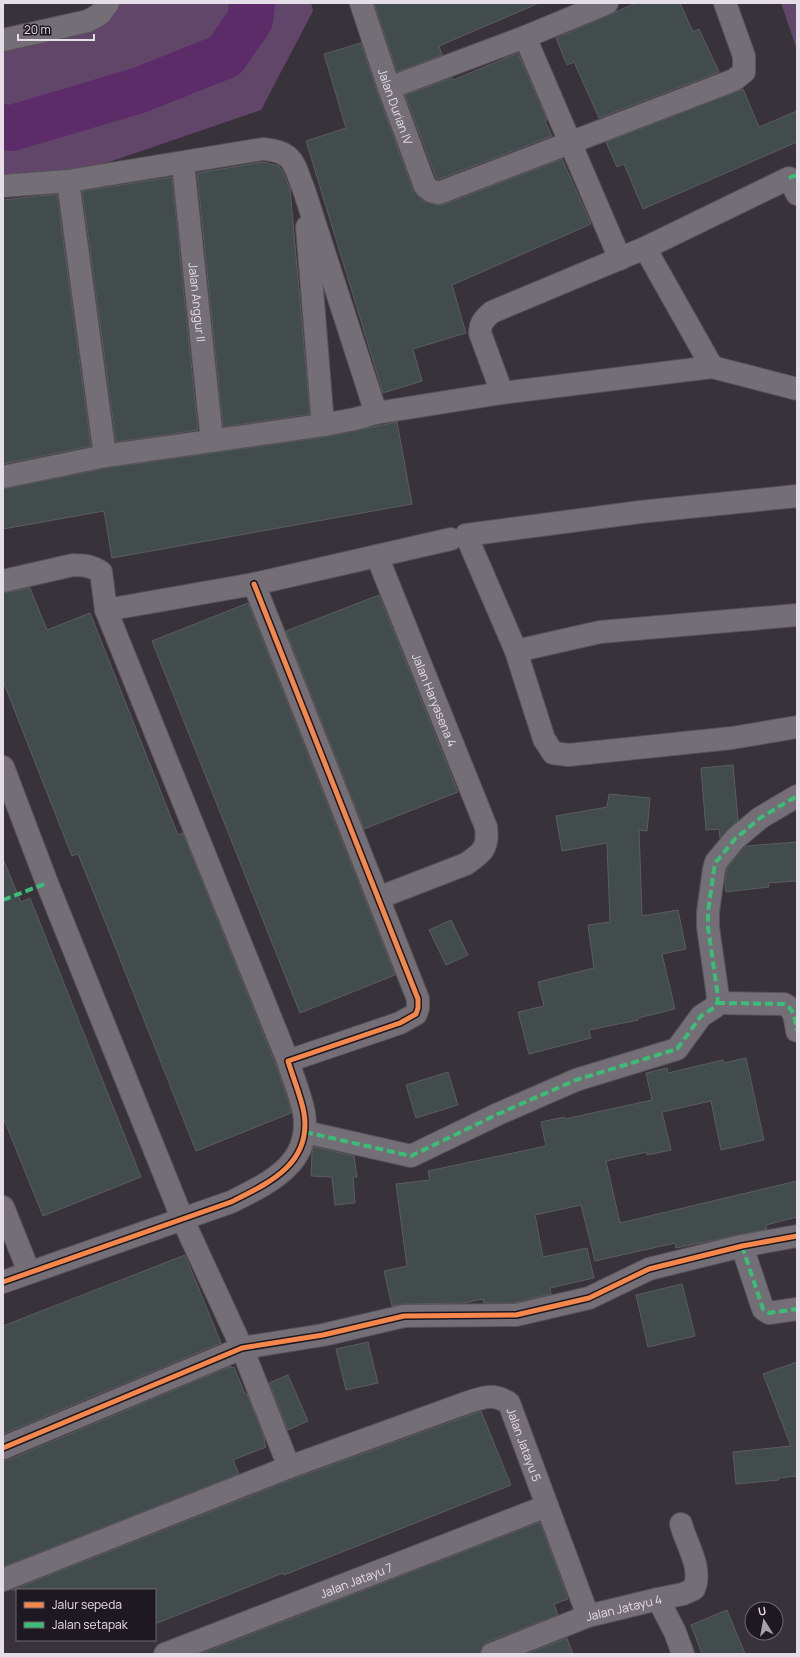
<svg xmlns="http://www.w3.org/2000/svg" width="800" height="1657" font-family="Manrope,sans-serif">
<style>
.green{fill:#62466a}
.lines{fill:none;stroke-linecap:round;stroke-linejoin:round}
.river{stroke:#5c2c69;stroke-width:46}
.building{fill:#434c4c;stroke:#5b5d5f}
.minor-casing{stroke:#575158;stroke-width:24}
.minor{stroke:#746e76;stroke-width:22}
.quiet{stroke:#3abd76;stroke-width:4;stroke-dasharray:8 4;stroke-linecap:butt}
.cycleway-casing{stroke:#1e1820;stroke-width:8}
.cycleway{stroke:#f5874c;stroke-width:5}
.labels{text-anchor:middle;dominant-baseline:central;stroke-width:3;stroke-linejoin:round;paint-order:stroke}
.street-label{font-size:12px;fill:#e5dde8;stroke:#1e1820}
</style>
<rect width="100%" height="100%" fill="#38323a"/>
<!-- green -->
<path class="green" d="M109,3H311L313,11L261,110L71,175L3,177V41Z
M781,3H797V50Z"/>
<g class="lines">
<!-- river -->
<path class="river" d="M3,127L12,128L140,90L225,56L250,20L252,3"/>
</g>
<!-- building -->
<path class="building" d="M374,3H539L439,46L442,55L397,72Z
M636,3H680L693,32L699,29L719,72L599,118L574,62L567,65L556,38Z
M361,43L377,92L413,190L423,201L436,205H443L562,159L591,224L452,285L466,333L413,349L422,381L383,393L306,141L346,128L324,54Z
M518,53L547,120L545,121L552,136L437,180L405,95L452,78L453,80Z
M743,89L759,127L797,111V142L643,209L624,164L617,167L606,142Z
M263,162L279,166L283,172L290,189L310,414L223,427L197,173Z
M172,177L198,430L116,442L82,191Z
M57,194L91,446L3,464V200Z
M397,422L412,504L112,558L104,511L3,529V489L107,468L325,437Z
M30,588L47,630L90,613L178,835L183,833L277,1068L289,1104L291,1113L196,1151L95,896L78,854L72,856L3,681V593Z
M379,595L458,792L364,829L286,631Z
M248,603L395,975L300,1013L152,641Z
M733,765L738,820L720,838L719,829L706,830L701,768Z
M609,794L650,798L647,831L639,830L642,916L678,910L686,949L662,954L675,1009L638,1018V1020L589,1030L591,1038L529,1054L518,1012L544,1006L538,982L594,968L588,925L610,922L607,843L562,851L556,816L607,807Z
M797,842V881L768,883L769,887L726,892L725,881L727,868L746,846Z
M3,859L21,902L30,898L141,1177L43,1216L3,1117Z
M451,920L468,955L446,965L429,930Z
M746,1058L764,1140L721,1150L711,1101L662,1112L671,1150L647,1155V1152L606,1161L620,1223L797,1181V1217L766,1225L767,1229L676,1248L675,1243L595,1261L581,1205L535,1215L543,1257L587,1248L594,1278L550,1288L551,1294L513,1303H484L483,1299L464,1303L404,1304L392,1306L384,1271L407,1266L396,1184L430,1180L428,1171L546,1146L541,1122L564,1117L565,1119L652,1100L646,1073L667,1068L668,1073L723,1060L724,1063Z
M448,1072L458,1105L416,1118L406,1085Z
M314,1147L354,1156L357,1177H353L355,1203L335,1205L332,1177L311,1176L312,1152Z
M185,1255L221,1343L3,1434V1326Z
M682,1284L695,1336L648,1347L636,1295Z
M368,1342L378,1383L346,1390L336,1349Z
M797,1362V1476L779,1478V1480L736,1484L733,1452L791,1446L763,1374Z
M231,1366V1368L234,1367L245,1394H247L265,1440L264,1441L266,1447L233,1460L239,1474L3,1567V1460H8Z
M288,1375L308,1421L288,1430L269,1383Z
M481,1411L511,1485L284,1575L283,1573L155,1624V1590H12L293,1479Z
M540,1522L568,1599L554,1604L558,1615L487,1642L482,1647L480,1654H200Z
M727,1610L745,1654H702L691,1625Z
M567,1638L573,1654H526Z"/>
<g class="lines">
<defs>
<g id="minor">
<path id="s1" d="M361,3L389,88L425,186L431,191L439,193L734,80L744,72V56L725,3"/>
<path d="M525,37L620,259"/>
<path d="M3,40L88,21L100,14L108,3"/>
<path d="M389,88L525,37L607,3"/>
<path id="s2" d="M183,163L212,441"/>
<path d="M68,181L105,456"/>
<path d="M3,186L68,181L263,149C295,152 293,163 304,190L376,413"/>
<path d="M307,227L323,425"/>
<path d="M645,248L712,367"/>
<path d="M502,393L480,333C480,323 484,319 492,312L645,248L789,178L797,194"/>
<path d="M3,477L105,456L323,425L355,419L376,413L502,393L712,367L797,389"/>
<path d="M797,496L640,512L466,535L516,651L544,739L553,753L568,755L588,753L732,738L797,727"/>
<path id="s3" d="M377,556L486,827C489,848 482,853 466,864L378,898"/>
<path d="M3,581L73,565C84,565 92,566 101,572L106,610L288,1061"/>
<path d="M106,610L254,584L451,539"/>
<path d="M516,651L600,632L797,615"/>
<path d="M3,767L47,883L182,1218L242,1348L289,1467"/>
<path d="M717,1003L784,1004C795,1009 795,1020 797,1031"/>
<path d="M305,1132L411,1156L498,1114L576,1080L677,1049L701,1016L715,1007L717,1003L718,997L708,927V912L714,869L716,862L735,839L760,818L797,796"/>
<path d="M3,1207L29,1272"/>
<path d="M742,1246L763,1309L769,1313L797,1309"/>
<path d="M3,1282L231,1202C269,1183 312,1164 304,1113C301,1096 293,1078 288,1061L400,1023L416,1014L418,1008V999L254,584"/>
<path d="M3,1448L242,1348L323,1335L404,1316L516,1315L589,1298L649,1269L742,1246L797,1236"/>
<path id="s4" d="M3,1580L289,1467L463,1404C481,1398 492,1392 509,1403L588,1616"/>
<path d="M658,1599L675,1632L683,1654"/>
<path id="s5" d="M165,1654L547,1506"/>
<path id="s6" d="M492,1654L588,1616L658,1599L683,1594L694,1589C703,1568 686,1544 681,1524"/>
</g>
</defs>
<!-- minor casing -->
<use href="#minor" class="minor-casing"/>
<!-- minor -->
<use href="#minor" class="minor"/>
<!-- quiet -->
<path class="quiet" d="M789,178L797,175
M3,900L47,883
M717,1003L784,1004C795,1009 795,1020 797,1031
M305,1132L411,1156L498,1114L576,1080L677,1049L701,1016L715,1007L717,1003L718,997L708,927V912L714,869L716,862L735,839L760,818L797,796
M742,1246L763,1309L769,1313L797,1309"/>
<defs>
<path id="cycleway" d="M3,1282L231,1202C269,1183 312,1164 304,1113C301,1096 293,1078 288,1061L400,1023L416,1014L418,1008V999L254,584
M3,1448L242,1348L323,1335L404,1316L516,1315L589,1298L649,1269L742,1246L797,1236"/>
</defs>
<!-- cycleway casing -->
<use href="#cycleway" class="cycleway-casing"/>
<!-- cycleway -->
<use href="#cycleway" class="cycleway"/>
</g>
<g class="labels">
<!-- street labels -->
<g class="street-label">
<text stroke="none"><textPath href="#s1" startOffset="109">Jalan Durian IV</textPath></text>
<text stroke="none"><textPath href="#s2" startOffset="140">Jalan Anggur II</textPath></text>
<text stroke="none"><textPath href="#s3" startOffset="155">Jalan Haryasena 4</textPath></text>
<text stroke="none"><textPath href="#s4" startOffset="585">Jalan Jatayu 5</textPath></text>
<text stroke="none"><textPath href="#s5" startOffset="205">Jalan Jatayu 7</textPath></text>
<text stroke="none"><textPath href="#s6" startOffset="140">Jalan Jatayu 4</textPath></text>
</g>
</g>
<!-- border -->
<rect width="800" height="1657" fill="none" stroke="#e5dde8" stroke-width="8"/>
<!-- legend -->
<rect x="16" y="1589" width="140" height="52" fill="#1e1820" stroke="#6e6770"/>
<rect x="24" y="1602" width="20" height="6" fill="#f5874c" stroke="#6e6770"/>
<text x="52" y="1609" font-size="12" fill="#e5dde8">Jalur sepeda</text>
<rect x="24" y="1622" width="20" height="6" fill="#3abd76" stroke="#6e6770"/>
<text x="52" y="1629" font-size="12" fill="#e5dde8">Jalan setapak</text>
<!-- north arrow -->
<g transform="translate(764 1621) rotate(349)"><circle r="19" fill="#1e1820" stroke="#6e6770"/>
<path d="M0-3L7 15L0 10L-7 15Z" fill="#a8a1ab"/>
<text y="-6" font-size="11" font-weight="bold" text-anchor="middle" fill="#e5dde8">U</text>
</g>
<!-- scale -->
<path d="M18 34v6h76v-6" fill="none" stroke="#e5dde8" stroke-width="2"/>
<text x="24" y="34" font-size="12" fill="#e5dde8" stroke="#1e1820" stroke-width="3" paint-order="stroke">20 m</text>
</svg>
